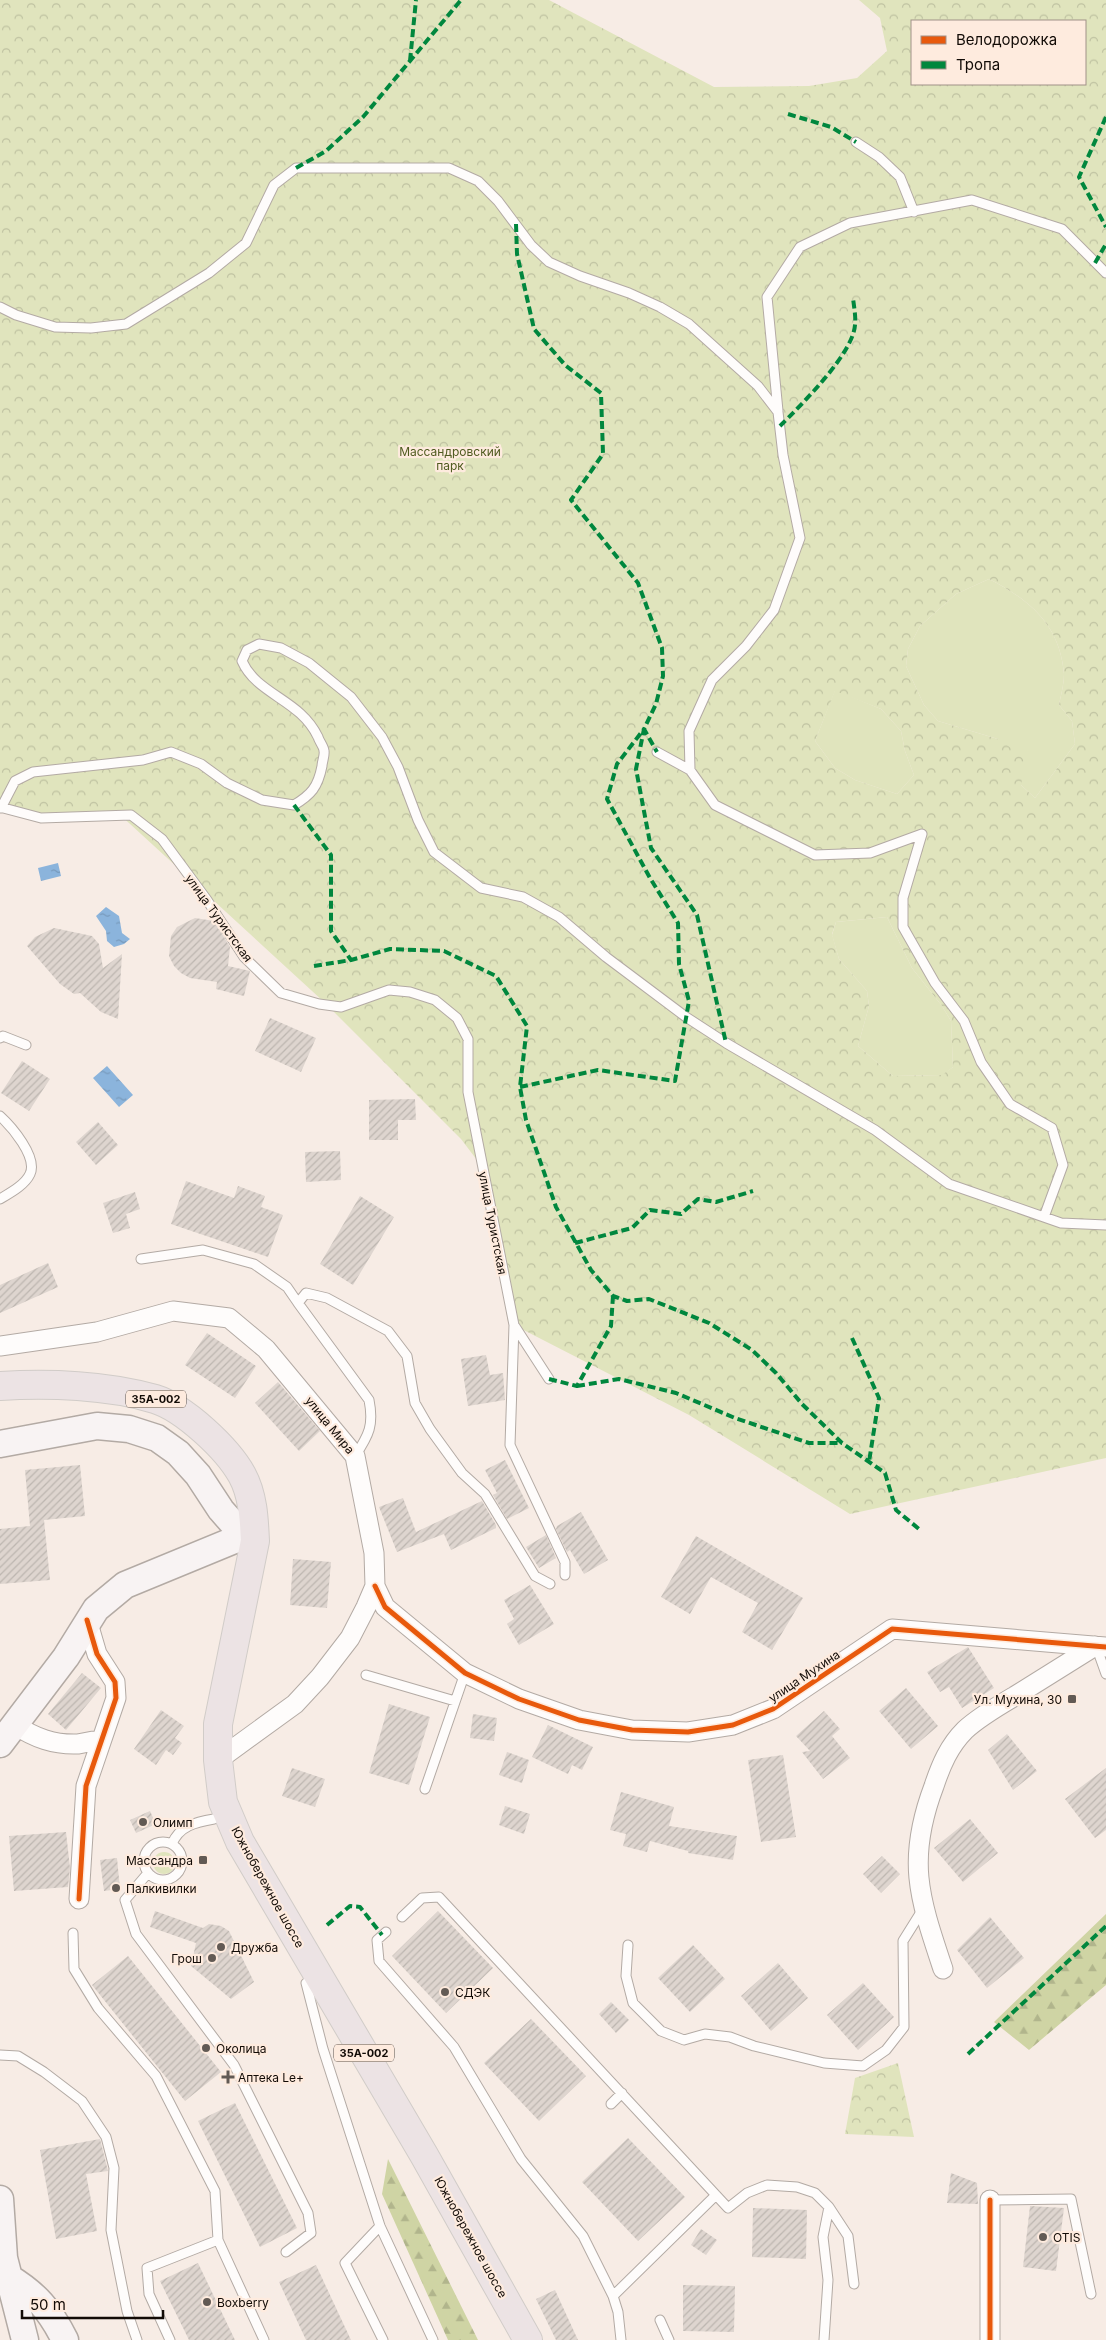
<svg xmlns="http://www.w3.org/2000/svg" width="1106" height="2340" font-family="Inter,sans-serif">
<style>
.grass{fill:#e0e4bd}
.forest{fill:url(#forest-firs)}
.park{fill:url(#park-crowns);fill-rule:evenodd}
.water{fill:url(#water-ripples)}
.building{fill:url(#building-hatch)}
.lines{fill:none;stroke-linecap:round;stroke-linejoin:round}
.service-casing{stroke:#b3aaa4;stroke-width:11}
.minor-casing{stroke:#b3aaa4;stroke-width:21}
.secondary-casing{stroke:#b3aaa4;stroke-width:29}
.trunk-casing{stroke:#d1ccc8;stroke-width:30}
.service{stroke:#fefcfb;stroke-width:9}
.minor{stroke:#fefcfb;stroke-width:19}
.secondary{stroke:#f8f3f3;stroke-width:26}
.trunk{stroke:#ece3e4;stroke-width:28}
.quiet{stroke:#00873e;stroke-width:4;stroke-dasharray:8 4;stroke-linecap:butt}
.cycleway-casing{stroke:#feebde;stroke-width:8}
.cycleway{stroke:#e8590c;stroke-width:5}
.poi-dot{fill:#625a54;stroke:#feebde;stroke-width:2}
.labels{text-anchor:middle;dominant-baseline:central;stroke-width:4.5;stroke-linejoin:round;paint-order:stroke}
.shield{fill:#feebde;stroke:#594e47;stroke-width:1}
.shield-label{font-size:11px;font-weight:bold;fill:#120b06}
.park-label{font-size:12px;fill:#505b20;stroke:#feebde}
.street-label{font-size:12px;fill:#120b06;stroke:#feebde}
.poi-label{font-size:12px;fill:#120b06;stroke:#feebde;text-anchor:start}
</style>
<defs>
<pattern id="forest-firs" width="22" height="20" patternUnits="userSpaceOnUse" patternTransform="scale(1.25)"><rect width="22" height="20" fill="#cfd4a4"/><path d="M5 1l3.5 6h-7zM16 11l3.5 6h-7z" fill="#b1b58c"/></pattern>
<pattern id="park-crowns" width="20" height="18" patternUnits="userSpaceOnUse" patternTransform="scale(1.25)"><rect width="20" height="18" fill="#e0e4bd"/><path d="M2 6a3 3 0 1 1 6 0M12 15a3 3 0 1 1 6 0" fill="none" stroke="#bfc2a1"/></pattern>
<pattern id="water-ripples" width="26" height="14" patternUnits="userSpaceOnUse" patternTransform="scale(1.25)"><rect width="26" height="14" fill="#8bb4dc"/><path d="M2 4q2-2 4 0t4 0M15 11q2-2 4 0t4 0" fill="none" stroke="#79b"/></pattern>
<pattern id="building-hatch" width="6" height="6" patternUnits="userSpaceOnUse" patternTransform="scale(1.25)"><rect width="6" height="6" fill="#ded5cf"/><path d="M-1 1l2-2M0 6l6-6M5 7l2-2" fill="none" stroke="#bdb6b0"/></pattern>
</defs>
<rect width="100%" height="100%" fill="#f7ece5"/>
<!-- grass -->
<path class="grass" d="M989,579C1030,600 1060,625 1064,674C1064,684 1061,695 1059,705L1072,721L1075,744L1035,798L1021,785L998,739L938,721L924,705L906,666L908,649L920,626L956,594Z
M835,690L881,709L901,731L905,751L914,775L897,794L855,780L835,768L815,741Z
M887,917L912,968L942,1006L951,1021L953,1067L943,1075L893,1076L858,1046L869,1006L867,991L839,959L832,935L836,922Z
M153 1863a11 11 0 1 1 22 0a11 11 0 1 1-22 0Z"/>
<!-- forest -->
<path class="forest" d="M1106,1914V1985L1029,2050L994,2022Z
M388,2159L478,2340H448L382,2194Z"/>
<!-- park -->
<path class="park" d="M0,0H549L714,87L809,86L857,78L887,51L880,18L859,0H1106V1458L850,1514L689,1415L508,1322L483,1168L461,1139L324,1002L117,812L15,814L0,803ZM912,21H1085V84H912ZM989,579C1030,600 1060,625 1064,674C1064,684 1061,695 1059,705L1072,721L1075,744L1035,798L1021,785L1026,758L998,739L938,721L924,705L906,666L908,649L920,626L956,594ZM835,691L881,709L901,731L905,751L914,775L897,794L855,780L835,768L815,741ZM887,917L912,968L942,1006L951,1021L953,1067L942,1075L893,1076L858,1046L869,1006L867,991L839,959L832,934L836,922Z
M898,2063L914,2137L845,2134L855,2078Z"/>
<!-- water -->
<path class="water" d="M58,863L61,876L41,881L38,868Z
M106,907L119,916L122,933L130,939L124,944L114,947L107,941L106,931L96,916Z
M107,1066L133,1095L119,1107L93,1078Z"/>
<!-- building -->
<path class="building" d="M195,918L214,921L230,947L228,966L250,971L244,996L216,989L217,982L190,978L181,973L174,966L169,956L171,936L177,927Z
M54,928L92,936L99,944L103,968L122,954L118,1019L101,1012L80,993L74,994L60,984L27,946L35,937Z
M270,1018L316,1038L301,1072L255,1051Z
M22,1061L50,1079L29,1111L1,1093Z
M415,1099L416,1120H398V1140H369V1100Z
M98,1122L118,1145L96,1165L76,1142Z
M340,1151L341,1180L306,1182L305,1152Z
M186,1181L234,1198L238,1186L265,1196L261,1207L283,1215L268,1257L171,1224Z
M135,1192L140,1209L126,1214L130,1228L113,1233L103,1203Z
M360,1196L394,1217L353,1285L320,1264Z
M48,1263L58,1287L0,1313V1285Z
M207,1333L256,1366L235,1398L185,1365Z
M486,1355L490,1375L503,1373L505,1400L468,1406L461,1359Z
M278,1382L320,1431L299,1451L255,1403Z
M505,1460L529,1508L507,1519L493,1495L497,1493L485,1470Z
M80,1465L85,1516L44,1520L50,1580L0,1584V1529L30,1526L25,1470Z
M403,1498L416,1532L482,1501L496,1525V1528L451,1550L444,1534L397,1552L379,1507Z
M581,1512L608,1560L584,1574L570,1550L567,1552L556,1529L557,1526Z
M546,1535L556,1558L539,1568L526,1547Z
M696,1536L803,1598L772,1650L742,1632L758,1603L711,1577L690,1614L661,1597Z
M293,1559L331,1562L327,1608L290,1605Z
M530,1585L554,1624L519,1645L507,1624L514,1619L504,1600Z
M968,1647L994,1688L962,1708L949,1687L940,1692L927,1672Z
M82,1673L101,1688L66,1730L48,1714Z
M906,1688L938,1726L911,1749L879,1711Z
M389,1704L430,1717L409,1785L369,1773Z
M161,1710L184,1726L175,1738L182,1743L173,1755L166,1750L156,1765L134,1749Z
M824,1711L840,1729L832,1736L850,1758L823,1779L802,1752L810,1751L796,1736Z
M473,1714L497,1718L494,1741L470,1738Z
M548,1725L593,1747L582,1770L572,1765L568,1774L532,1757Z
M1007,1734L1037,1771L1013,1790L988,1750Z
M507,1752L529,1760L522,1783L499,1775Z
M783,1755L796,1837L761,1842L748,1760Z
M292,1768L325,1779L315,1807L282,1796Z
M1106,1768V1830L1095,1838L1065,1799Z
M621,1792L674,1807L669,1826L737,1836L733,1860L688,1853V1851L650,1841L647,1852L623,1846L626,1834L610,1830Z
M505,1806L530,1814L524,1834L499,1825Z
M150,1811L156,1824L136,1833L130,1820Z
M970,1819L998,1853L963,1882L934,1848Z
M66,1832L70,1868L68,1887L14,1891L9,1836Z
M882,1856L900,1874L881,1893L863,1874Z
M117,1858L120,1889L104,1891L100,1860Z
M155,1911L203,1928L209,1924L221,1926L229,1931L254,1982L231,1999L191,1966L196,1943L150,1927Z
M438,1911L493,1968L446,2013L392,1956Z
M990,1917L1024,1958L987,1988L957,1950Z
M693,1945L725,1979L690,2012L658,1978Z
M128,1956L221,2072L185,2101L92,1985Z
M778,1963L808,1998L771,2031L741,1996Z
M863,1983L894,2017L858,2050L827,2015Z
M611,2002L629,2020L616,2033L599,2014Z
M531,2019L586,2076L539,2121L484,2063Z
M235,2103L297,2228L260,2247L198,2121Z
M628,2138L685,2197L638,2241L582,2182Z
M100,2139L108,2171L86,2174L97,2231L56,2239L40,2150Z
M951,2173L977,2183L978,2204L947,2203Z
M1030,2206L1064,2208L1056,2271L1023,2267Z
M753,2208L807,2210L806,2259L752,2257Z
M701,2229L717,2240L706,2255L691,2245Z
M198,2263L235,2340H189L160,2281Z
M316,2265L351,2340H306L279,2282Z
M683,2285L735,2286L734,2332L683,2331Z
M555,2290L578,2340H556L536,2299Z"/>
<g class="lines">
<defs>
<path id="service" d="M856,142L879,157L900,177L914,212
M0,307L16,315L55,327L91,328L126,324L209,273L246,243L274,185L296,168H449L478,181L498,201L531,245L549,262L580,276L629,293L660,307L689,324L758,386L778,412L783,455L800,538L774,610L746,646L712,680L689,731L690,770
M778,411L767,297L800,247L850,223L972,200L1062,229L1106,273
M657,752L690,770L715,805L815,855L870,853L922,834L903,898V927L935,983L964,1021L981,1062L1010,1104L1052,1128L1063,1165L1044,1217
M0,807L41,818L131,815L162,839L207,900L244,957L281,993L319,1004L341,1007L389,990L410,992L435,1000L457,1018L468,1039V1092L514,1325L510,1445L565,1562V1575
M1,808L15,781L33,772L143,760L171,752L201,764L227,783L262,800L294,805C311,795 318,787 322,766C322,762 325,755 324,751C324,747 319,741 318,737C300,699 257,695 242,661L247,650L259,644L281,648L309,663L351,697L382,737L398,767L418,820L434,852L481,888L523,897L559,917L606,957L686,1017L726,1043L875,1130L949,1184L1061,1223L1106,1225
M0,1038L3,1036L26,1045
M0,1116C11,1126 38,1157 30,1174C25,1185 10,1193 0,1199
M141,1259L203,1250L254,1264L287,1287L298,1303
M514,1325L549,1379
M355,1456C369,1435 374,1425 369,1400L298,1303L306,1293L327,1298L388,1331L407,1356L415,1403L430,1429L462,1473L485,1494L535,1576L550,1584
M1096,1646L1106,1674
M366,1675L455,1701
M425,1789L465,1673
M144 1861a19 19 0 1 1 38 0a19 19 0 1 1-38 0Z
M172,1844C179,1826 196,1822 214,1819
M148,1873L125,1900L136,1934L234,2065L308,2213L311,2233L286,2252
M402,1917L422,1898L439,1897L728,2208L747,2193L767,2185L797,2187L815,2193L829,2207L823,2237L828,2280L824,2340
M386,1932L377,1940L379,1961L454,2047L521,2159L583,2236L613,2296L618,2312L621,2340
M73,1933L74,1969L98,2008L156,2076L215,2191L218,2240
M628,1945L626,1976L633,2003L661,2031L684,2040L705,2034L730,2037L754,2046L824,2063L863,2066L886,2050L904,2027L903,1941L923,1909
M306,1983L323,2049L380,2226L433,2340
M0,2055L18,2056L44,2072L82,2101L106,2137L114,2168L111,2230L127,2311L137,2340
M611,2104L622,2093
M990,2200L1071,2199L1091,2294
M829,2207L848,2236L854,2284
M380,2226L345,2263L383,2340
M613,2296L716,2195
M660,2320L669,2340
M170,2340L149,2294L147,2268L218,2240L264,2340"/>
<path id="minor" d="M0,1346L97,1332L173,1311L229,1318L266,1349L355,1456L374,1553L375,1586L366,1607L350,1638L320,1677L295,1704L218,1760
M375,1586L385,1607L465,1673L519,1699L579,1720L632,1730L688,1732L733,1725L773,1709L892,1629L1106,1647
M15,1725C35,1738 54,1745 78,1744C86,1743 92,1740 101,1741
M79,1899L86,1786L116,1698L115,1682L97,1654L87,1620
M943,1969C919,1897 906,1860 934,1786C941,1765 949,1746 965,1730C979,1717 998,1706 1015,1696C1042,1679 1069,1662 1095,1646
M990,2200V2340"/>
<path id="secondary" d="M0,1444L97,1426L129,1429L157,1438L178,1453L198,1475L221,1510L244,1536L125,1585L96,1609L66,1657L0,1744
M0,2199L4,2258L25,2340
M8,2277C36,2294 50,2310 65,2340"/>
<path id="trunk" d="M0,1386C48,1383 108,1385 155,1399C184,1408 227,1448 242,1475C253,1495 254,1519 255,1541L218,1724V1760L223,1802L240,1842L424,2155L528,2340"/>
</defs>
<!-- service casing -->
<use href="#service" class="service-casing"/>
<!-- minor casing -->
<use href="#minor" class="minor-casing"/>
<!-- secondary casing -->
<use href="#secondary" class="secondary-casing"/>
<!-- trunk casing -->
<use href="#trunk" class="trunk-casing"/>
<!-- service -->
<use href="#service" class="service"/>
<!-- minor -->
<use href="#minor" class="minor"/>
<!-- secondary -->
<use href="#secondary" class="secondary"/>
<!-- trunk -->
<use href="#trunk" class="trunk"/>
<!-- quiet -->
<path class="quiet" d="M410,61L416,0
M788,114L831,127L856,142
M1106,117L1079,177L1106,227
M296,168L326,151L363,117L461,0
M516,224L517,254L534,329L565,365L601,393L603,454L571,500L638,583L662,648L663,676L656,704L644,729L636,769L651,848L697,915L726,1043
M1095,263L1106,244
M780,426C801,405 853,354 855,325C856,317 854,307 853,298
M294,805L331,855V931L351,960
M314,966L351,960L390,949L444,951L496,976L527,1026L520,1087L526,1120L556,1207L591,1270L613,1296L627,1301L649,1299L709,1323L752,1350L776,1373L802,1404L842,1443L885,1473L896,1510L919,1529
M520,1087L598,1070L675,1081L689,1001L679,964L678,923L650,878L607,799L617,764L644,729L657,752
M575,1243L632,1228L650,1210L681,1214L698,1199L716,1202L753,1191
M852,1338L879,1398L869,1462
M549,1379L577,1386L611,1326L613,1296
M577,1386L619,1379L676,1393L735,1418L809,1443H842
M327,1925L350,1906L360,1907L382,1935
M968,2054L1106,1926"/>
<defs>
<path id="cycleway" d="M375,1586L385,1607L465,1673L519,1699L579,1720L632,1730L688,1732L733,1725L773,1709L892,1629L1106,1647
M79,1899L86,1786L116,1698L115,1682L97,1654L87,1620
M990,2200V2340"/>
</defs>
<!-- cycleway casing -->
<use href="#cycleway" class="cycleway-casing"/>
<!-- cycleway -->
<use href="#cycleway" class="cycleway"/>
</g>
<!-- markers -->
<g class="poi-dot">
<rect x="1067" y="1694" width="10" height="10" rx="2.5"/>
<circle cx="143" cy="1822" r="5"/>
<rect x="198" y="1855" width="10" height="10" rx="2.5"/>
<circle cx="116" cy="1888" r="5"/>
<circle cx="221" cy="1947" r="5"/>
<circle cx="212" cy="1958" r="5"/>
<circle cx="445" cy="1992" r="5"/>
<circle cx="206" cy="2048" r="5"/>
<path d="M225.5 2069.5h5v5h5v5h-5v5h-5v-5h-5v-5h5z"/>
<circle cx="1043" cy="2237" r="5"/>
<circle cx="207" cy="2302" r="5"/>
</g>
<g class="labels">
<!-- shield labels -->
<g class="shield">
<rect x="126" y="1390.5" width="60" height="17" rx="4"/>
<rect x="334" y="2044.5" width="60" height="17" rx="4"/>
</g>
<g class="shield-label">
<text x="156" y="1399">35А-002</text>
<text x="364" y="2053">35А-002</text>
</g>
<!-- park labels -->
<g class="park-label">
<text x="450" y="451">Массандровский<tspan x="450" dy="14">парк</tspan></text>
</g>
<!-- street labels -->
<g class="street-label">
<text transform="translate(219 918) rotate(54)">улица Туристская</text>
<text transform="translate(493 1223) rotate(79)">улица Туристская</text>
<text transform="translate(330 1425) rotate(51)">улица Мира</text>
<text transform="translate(804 1676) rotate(-34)">улица Мухина</text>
<text transform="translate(268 1887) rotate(61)">Южнобережное шоссе</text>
<text transform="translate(471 2237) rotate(61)">Южнобережное шоссе</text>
</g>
<!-- poi labels -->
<g class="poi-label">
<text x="1062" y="1699" text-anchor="end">Ул. Мухина, 30</text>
<text x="153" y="1822">Олимп</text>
<text x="193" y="1860" text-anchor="end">Массандра</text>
<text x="126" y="1888">Палкивилки</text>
<text x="231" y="1947">Дружба</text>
<text x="202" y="1958" text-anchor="end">Грош</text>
<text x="455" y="1992">СДЭК</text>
<text x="216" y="2048">Околица</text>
<text x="238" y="2077">Аптека Le+</text>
<text x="1053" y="2237">OTIS</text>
<text x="217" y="2302">Boxberry</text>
</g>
</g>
<!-- legend -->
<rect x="911" y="20" width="175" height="65" fill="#feebde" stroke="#a09188"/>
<rect x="921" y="36" width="25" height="8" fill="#e8590c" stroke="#a09188"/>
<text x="956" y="45" font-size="15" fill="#120b06">Велодорожка</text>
<rect x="921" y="61" width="25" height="8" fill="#00873e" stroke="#a09188"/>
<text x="956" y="70" font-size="15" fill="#120b06">Тропа</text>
<!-- scale -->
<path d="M22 2310v8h141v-8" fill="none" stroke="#120b06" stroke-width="2.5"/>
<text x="30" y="2310" font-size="15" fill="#120b06" stroke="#feebde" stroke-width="4" paint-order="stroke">50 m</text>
</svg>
